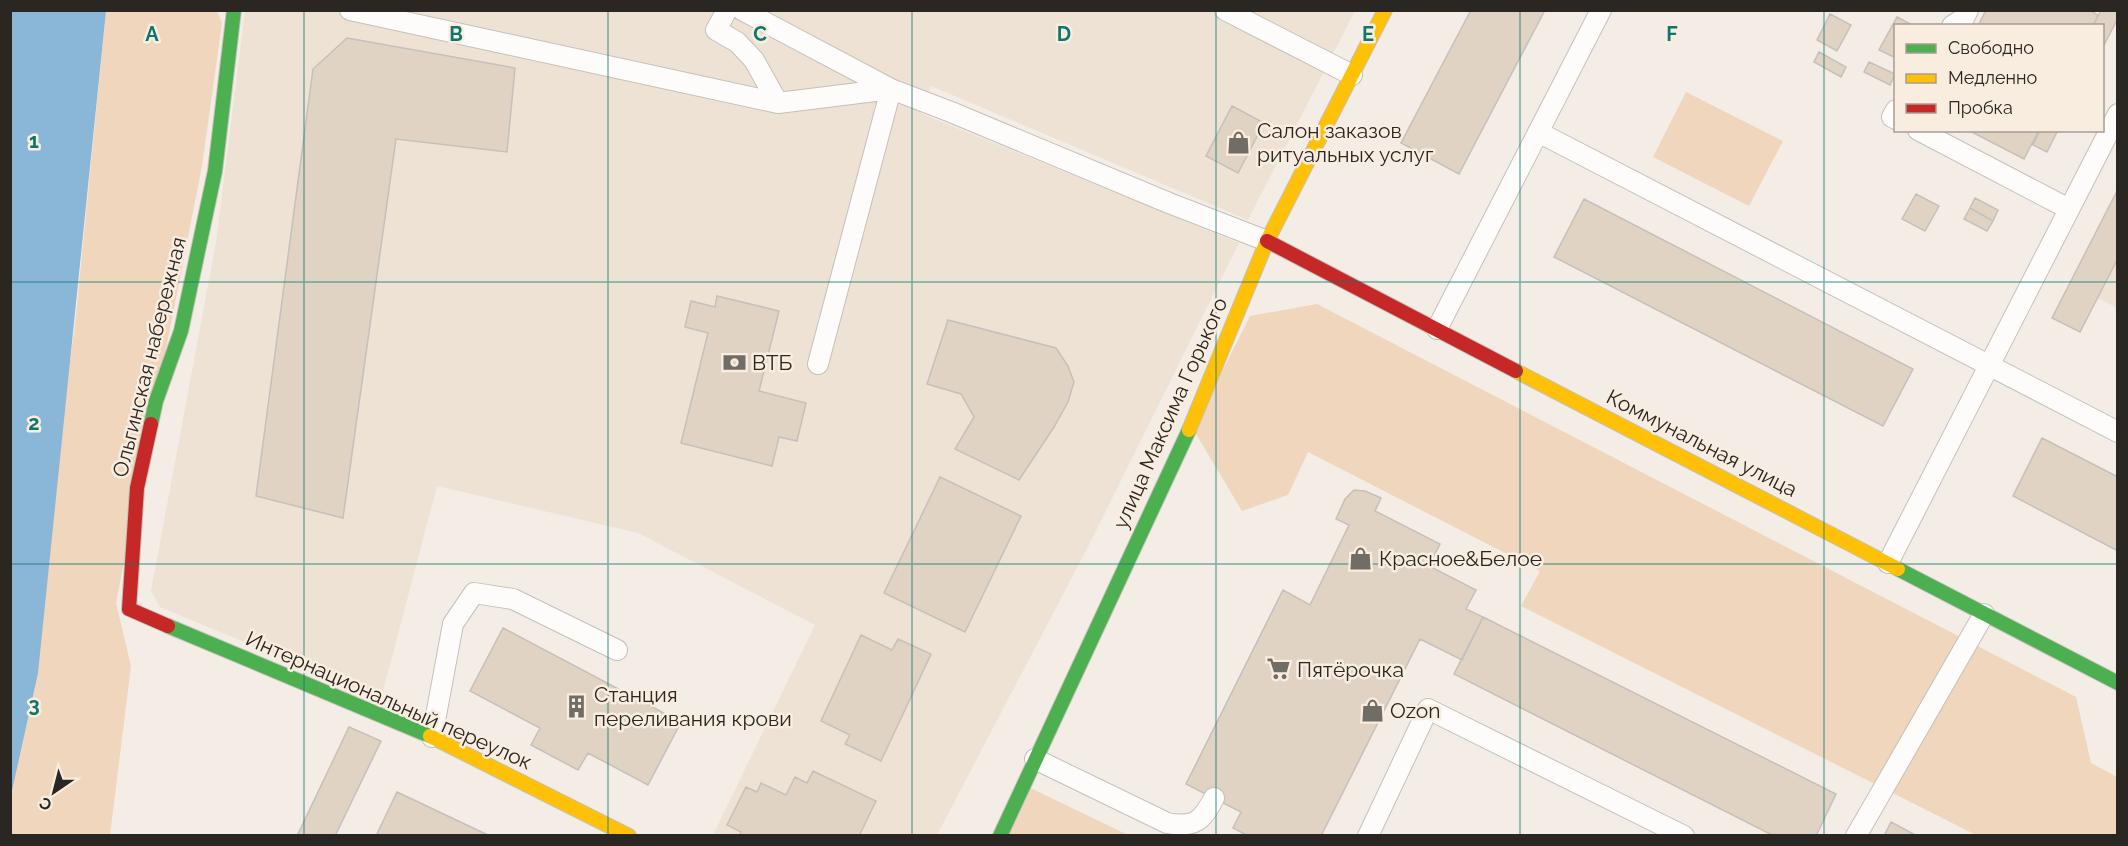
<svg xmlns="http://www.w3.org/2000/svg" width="2128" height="846" font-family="Raleway,sans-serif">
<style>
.built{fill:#eee2d4}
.green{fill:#efd6bc}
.water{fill:#8ab7d7}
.building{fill:#e0d3c4;stroke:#c5c0bb;stroke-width:1.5}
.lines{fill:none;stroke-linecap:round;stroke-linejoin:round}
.lane-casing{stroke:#c5c0ba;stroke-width:22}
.fast-casing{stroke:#c5c0ba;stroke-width:16}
.slow-casing{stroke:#c5c0ba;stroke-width:16}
.jam-casing{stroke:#c5c0ba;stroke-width:16}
.lane{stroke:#fdfcfb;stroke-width:20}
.fast{stroke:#4caf50;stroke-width:14}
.slow{stroke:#ffc107;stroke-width:14}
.jam{stroke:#c62828;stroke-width:14}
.grid{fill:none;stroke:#0f766e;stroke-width:1.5;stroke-opacity:0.55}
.labels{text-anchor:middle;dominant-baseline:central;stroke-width:5;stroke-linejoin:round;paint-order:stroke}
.poi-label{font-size:21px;fill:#2a2621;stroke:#f9ede0;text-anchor:start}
.street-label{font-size:21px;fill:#2a2621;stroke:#f9ede0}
.grid-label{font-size:20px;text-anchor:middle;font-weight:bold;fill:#0f766e;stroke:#f9ede0;stroke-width:5;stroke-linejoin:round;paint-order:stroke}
</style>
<rect width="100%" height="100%" fill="#f3ede6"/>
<!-- built -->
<path class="built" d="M245,11H1355L1248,220L931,86L920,113L1239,243L1092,539L937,835H713L815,625L638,533L437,486L381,699L160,607L151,591L216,242Z
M2117,259V308L2098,298Z"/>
<!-- green -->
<path class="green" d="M106,11H217L222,23L202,166L116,603L131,666L110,835L11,836V795L75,325Z
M1686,92L1783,141L1749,206L1653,157Z
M1317,304L2076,697L2091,763L2117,777V835H1976L1521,606L1540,571L1308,452L1288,495L1242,511L1193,429L1250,316Z
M1018,782L1128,835L992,836Z"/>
<!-- water -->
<path class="water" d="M11,10L106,11L38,673L11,795Z"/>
<!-- building -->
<path class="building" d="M1471,10H1545L1459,174L1401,143Z
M1986,10H2089L2098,15L2093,26H1978Z
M2101,10H2118V18L2103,47L2102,26H2093Z
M1830,14L1851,25L1837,51L1817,40Z
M1897,17L1914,26H1896V58L1879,50Z
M347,38L515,68L507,152L396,139L343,518L256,496L313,69Z
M1819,52L1846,67L1841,77L1814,62Z
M1869,62L1895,74L1890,85L1864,72Z
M1232,106L1264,123L1238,173L1206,156Z
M1968,130H2039L2024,159Z
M2040,130H2058L2047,152L2033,145Z
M2118,189V258L2080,332L2052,318Z
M1916,194L1939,206L1925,231L1902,219Z
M1975,198L1998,210L1993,221L1970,208Z
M1584,199L1913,369L1883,426L1554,257Z
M1970,208L1993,221L1987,231L1964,219Z
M717,296L779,311L759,391L806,403L797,441L779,437L772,466L681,443L708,333L685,327L691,301L715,307Z
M948,320L1056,348L1068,366L1074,382L1068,402L1054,427L1019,480L955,449L974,417L961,394L927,384Z
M2042,438L2118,477V551L2013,496Z
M940,477L1021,516L965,632L884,593Z
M1354,490L1365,491L1381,498L1375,511L1440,544L1429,566L1476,590L1466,609L1483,617L1462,660L1420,639L1321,836H1248L1233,828L1241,812L1186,784L1283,590L1310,605L1349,525L1336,519L1345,499Z
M1483,617L1836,794L1816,836H1774L1454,674Z
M503,628L681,722L648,785L588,753L578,770L531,745L540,728L470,691Z
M861,635L892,650L898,639L931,654L881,761L845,744L850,735L821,721Z
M349,727L381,741L335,836H297Z
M813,771L876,801L859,836H739L741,832L727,825L746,787L757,792L761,783L786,795L795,777L807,783Z
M397,792L490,836H376Z
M1891,822L1917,836H1884Z"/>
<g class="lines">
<defs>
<path id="lane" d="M350,10L778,103L891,89L951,112L1169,203L1267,241
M727,10L716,30L737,42L754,60L778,103
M742,10L891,89L818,364
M1225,10L1352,75
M1952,26L1964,18L1968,10
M1896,110L1892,117L1896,119
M1918,130L2069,209
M1538,132L2118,432
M1437,329L1601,10
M1888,563L2118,114
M432,737L453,624L474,593L513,599L617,650
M1035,759L1167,823C1195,828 1202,821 1214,798
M1368,836L1428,709L1684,836
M1856,836L1984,614"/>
<path id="fast" d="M151,424L156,401L181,331L215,171L234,10
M1898,569L2118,683
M168,626L430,736
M1000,836L1189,430"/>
<path id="slow" d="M1516,371L1898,569
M1189,430L1267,241L1385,10
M430,736L629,836"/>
<path id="jam" d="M1267,241L1516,371
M151,424L137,488L129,609L168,626"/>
</defs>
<!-- lane casing -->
<use href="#lane" class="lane-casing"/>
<!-- fast casing -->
<use href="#fast" class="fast-casing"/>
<!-- slow casing -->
<use href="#slow" class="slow-casing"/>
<!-- jam casing -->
<use href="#jam" class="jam-casing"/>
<!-- lane -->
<use href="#lane" class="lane"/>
<!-- fast -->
<use href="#fast" class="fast"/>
<!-- slow -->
<use href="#slow" class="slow"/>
<!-- jam -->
<use href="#jam" class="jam"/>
</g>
<!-- grid -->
<path class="grid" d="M304,10V836M608,10V836M912,10V836M1216,10V836M1520,10V836M1824,10V836M10,282H2118M10,564H2118"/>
<!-- icons -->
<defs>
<symbol id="shop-bare" viewBox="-9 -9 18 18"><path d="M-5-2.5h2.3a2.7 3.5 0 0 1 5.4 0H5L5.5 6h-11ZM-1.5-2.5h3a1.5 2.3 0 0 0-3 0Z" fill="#706c66" stroke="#f9ede0" stroke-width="2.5" paint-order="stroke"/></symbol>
<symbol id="bank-bare" viewBox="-9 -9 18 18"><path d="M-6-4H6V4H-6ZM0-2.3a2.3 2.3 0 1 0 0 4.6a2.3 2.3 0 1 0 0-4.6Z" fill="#706c66" stroke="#f9ede0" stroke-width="2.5" paint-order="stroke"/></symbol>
<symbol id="supermarket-bare" viewBox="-9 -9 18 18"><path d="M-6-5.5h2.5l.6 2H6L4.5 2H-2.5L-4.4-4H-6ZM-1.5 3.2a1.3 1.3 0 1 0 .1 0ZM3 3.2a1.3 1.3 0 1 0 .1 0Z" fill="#706c66" stroke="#f9ede0" stroke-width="2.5" paint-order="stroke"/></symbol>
<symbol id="building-bare" viewBox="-9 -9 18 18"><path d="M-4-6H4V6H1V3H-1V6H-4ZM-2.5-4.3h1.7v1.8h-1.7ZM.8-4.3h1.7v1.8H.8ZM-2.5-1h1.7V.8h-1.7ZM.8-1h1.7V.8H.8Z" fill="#706c66" stroke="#f9ede0" stroke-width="2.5" paint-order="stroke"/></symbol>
</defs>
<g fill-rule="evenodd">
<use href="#shop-bare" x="1222" y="126" width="33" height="33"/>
<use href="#bank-bare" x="718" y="346" width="33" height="33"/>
<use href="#shop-bare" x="1344" y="542" width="33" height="33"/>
<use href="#supermarket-bare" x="1262" y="652" width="33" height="33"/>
<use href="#building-bare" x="560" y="690" width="33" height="33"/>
<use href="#shop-bare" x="1356" y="694" width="33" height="33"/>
</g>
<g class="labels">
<!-- poi labels -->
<g class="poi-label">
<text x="1257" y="130">Салон заказов<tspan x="1257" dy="24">ритуальных услуг</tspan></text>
<text x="752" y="362">ВТБ</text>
<text x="1379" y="558">Красное&amp;Белое</text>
<text x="1297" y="669">Пятёрочка</text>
<text x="594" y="694">Станция<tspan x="594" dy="24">переливания крови</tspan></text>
<text x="1390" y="710">Ozon</text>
</g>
<!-- street labels -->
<g class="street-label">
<text transform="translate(149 357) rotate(-76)">Ольгинская набережная</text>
<text transform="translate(1170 413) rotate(-66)">улица Максима Горького</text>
<text transform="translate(1702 443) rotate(27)">Коммунальная улица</text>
<text transform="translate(389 700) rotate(24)">Интернациональный переулок</text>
</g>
</g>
<g class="grid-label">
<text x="152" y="41">A</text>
<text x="456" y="41">B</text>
<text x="760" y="41">C</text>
<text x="1064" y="41">D</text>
<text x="1368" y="41">E</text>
<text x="1672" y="41">F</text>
<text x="34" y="148">1</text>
<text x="34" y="430">2</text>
<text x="34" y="712">3</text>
</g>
<!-- border -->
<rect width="2128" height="846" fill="none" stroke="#2a2621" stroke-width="24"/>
<!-- legend -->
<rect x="1894" y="24" width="210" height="108" fill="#f9ede0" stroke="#a69d94" stroke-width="1.5"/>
<rect x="1906" y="44" width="30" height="9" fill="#4caf50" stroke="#a69d94" stroke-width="1.5"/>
<text x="1948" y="54" font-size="18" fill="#2a2621">Свободно</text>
<rect x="1906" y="74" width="30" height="9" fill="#ffc107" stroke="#a69d94" stroke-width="1.5"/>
<text x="1948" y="84" font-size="18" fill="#2a2621">Медленно</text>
<rect x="1906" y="104" width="30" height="9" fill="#c62828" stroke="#a69d94" stroke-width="1.5"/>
<text x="1948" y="114" font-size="18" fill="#2a2621">Пробка</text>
<!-- north arrow -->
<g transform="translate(54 792) rotate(215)" stroke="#f9ede0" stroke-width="4.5" paint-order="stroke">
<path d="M0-4.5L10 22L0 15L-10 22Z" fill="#2a2621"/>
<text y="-9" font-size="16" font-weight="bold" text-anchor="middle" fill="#2a2621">С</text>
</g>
</svg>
